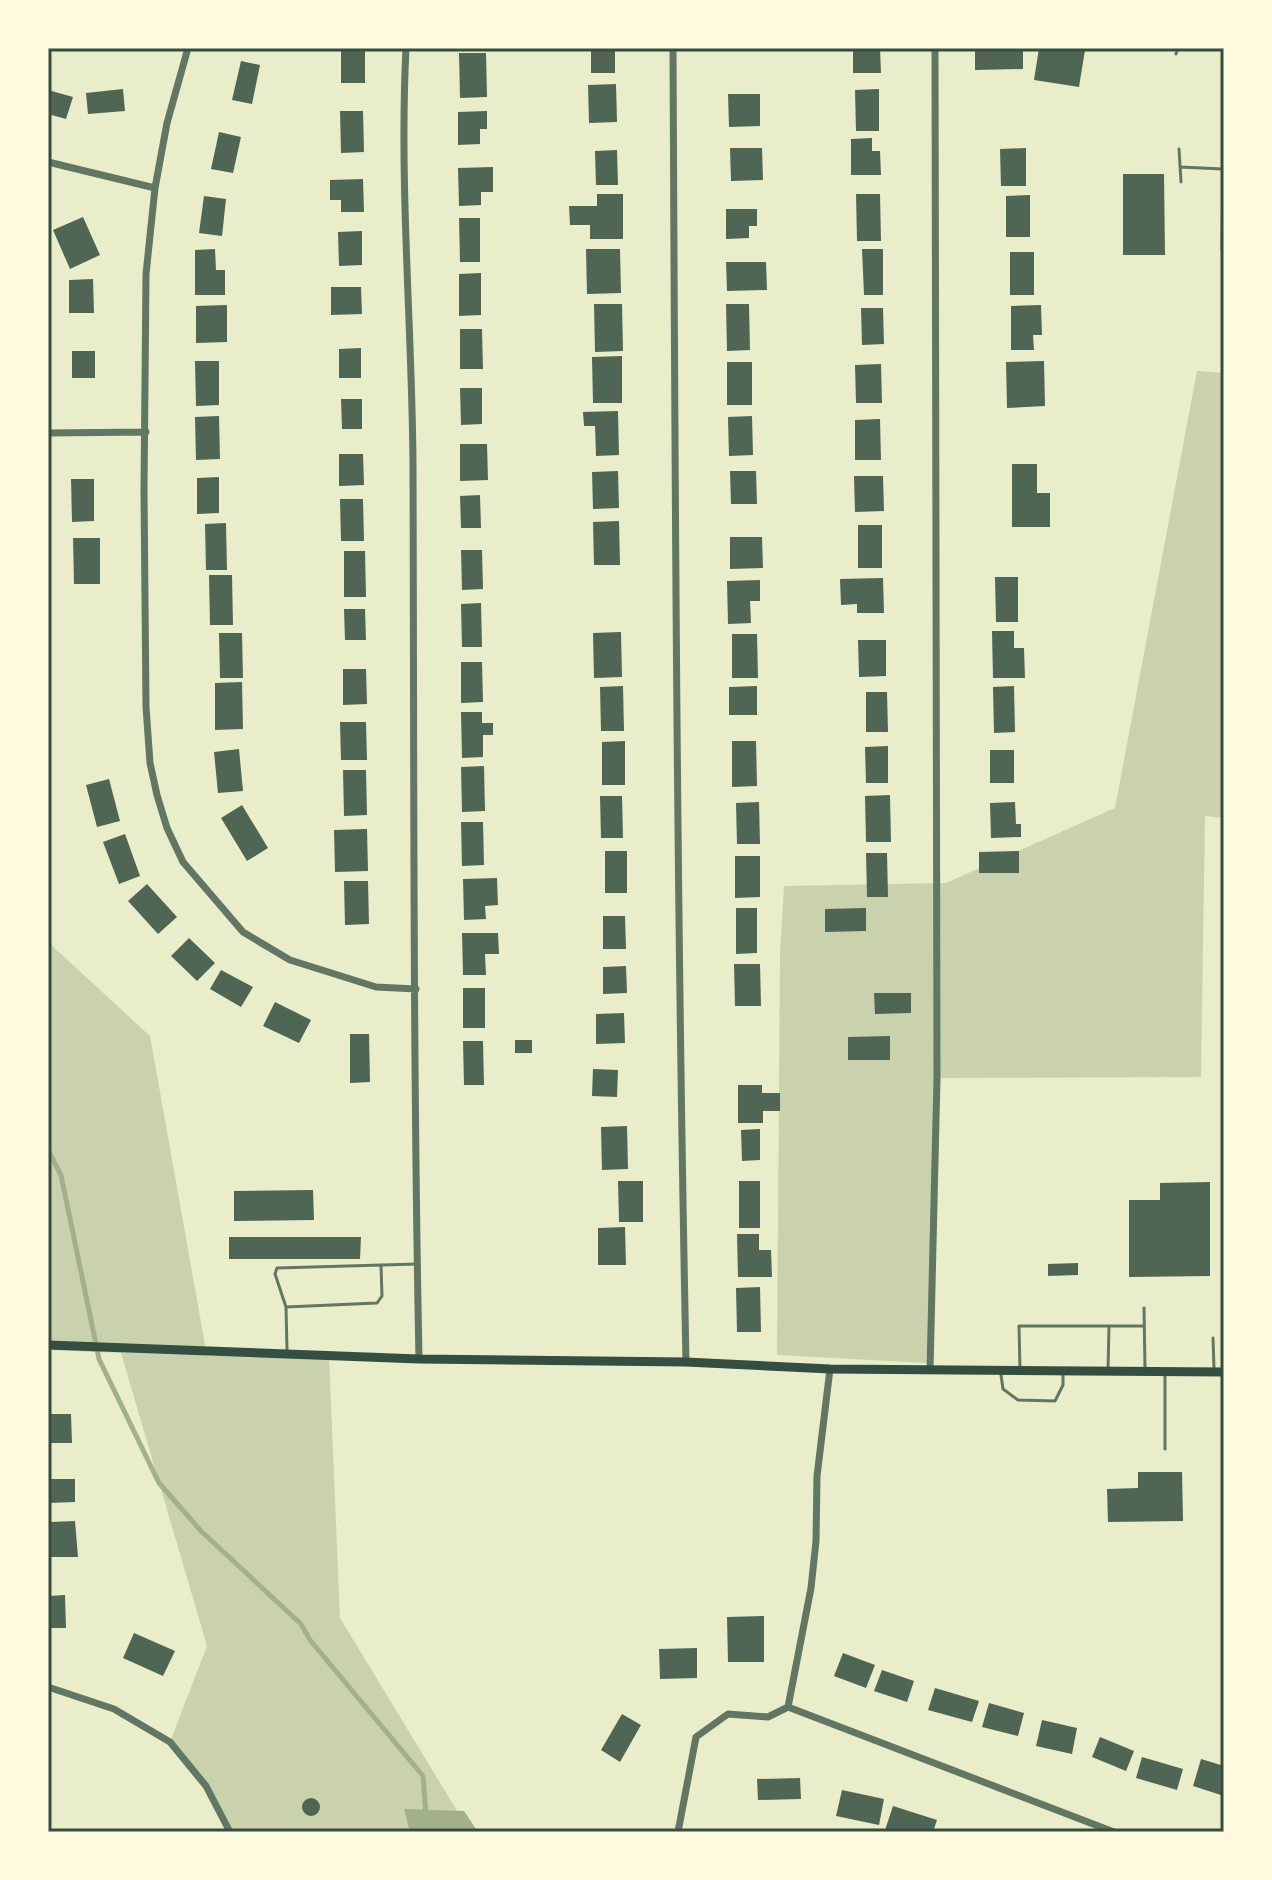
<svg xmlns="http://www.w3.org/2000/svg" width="1272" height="1880" font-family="Spectral,serif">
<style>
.green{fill:#cad2ad}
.water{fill:#a3b18a}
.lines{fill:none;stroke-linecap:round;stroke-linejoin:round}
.stream{stroke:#a3b18a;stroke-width:5}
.building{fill:#4f6655}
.service{stroke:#617663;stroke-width:3}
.minor{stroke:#617663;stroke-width:7}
.secondary{stroke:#344e41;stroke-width:9}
.neatline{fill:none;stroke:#344e41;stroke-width:3}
</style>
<rect width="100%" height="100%" fill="#e9edc9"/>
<!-- green -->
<path class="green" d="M1197,371L1224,373V818L1205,816L1201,1077L937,1078L927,1363L777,1355L780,954L784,886L946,883L1115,808Z
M48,942L150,1036L207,1356H329L340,1618L462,1819L461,1832H230L206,1786L170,1742L207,1646L121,1353L48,1350Z"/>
<!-- water -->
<path class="water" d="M404,1809L464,1811L478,1832H410Z"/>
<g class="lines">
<!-- stream -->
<path class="stream" d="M48,1150L61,1175L99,1359L159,1483L201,1531L301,1624L310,1640L423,1776L426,1815"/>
</g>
<!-- building -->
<path class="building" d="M345,48H365V83H341V51H345Z
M591,48H615V73H591Z
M853,48H880L881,73H853Z
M975,48H1023V69L975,70Z
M1039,48L1085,50L1079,87L1034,80Z
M459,53H486L487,97L460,98Z
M241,61L260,65L252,104L232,100Z
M616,84L617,122L589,123L588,85Z
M123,89L125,111L88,114L86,93Z
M879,89V131H856L855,90Z
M48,90L73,97L66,119L48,114Z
M728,94H760V126L729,127Z
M340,111H363L364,152L341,153Z
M487,111V129H480V144L458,145V112Z
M219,132L241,137L233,173L211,169Z
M872,138V151H880L881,175H851V139Z
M730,148H762L763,180L731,181Z
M1026,148V186H1001L1000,149Z
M617,150L618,185H596L595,151Z
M493,167V192H481V205L459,206L458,168Z
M1123,174H1164L1165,255H1123Z
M363,179L364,212H341V200H330V180Z
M597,194H623V239H590V225H570L569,206H597Z
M856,194H880L881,241H857Z
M1030,195V237H1006V196Z
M204,196L226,199L222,236L199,233Z
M726,209H757V226H749V238L726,239Z
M83,217L100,255L70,269L53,230Z
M459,218H480V262H460Z
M362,231V265L339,266L338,232Z
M215,249L216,270H225V295H195V250Z
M586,249H620L621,293L587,294Z
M862,249H883V295H864Z
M1010,252H1034V295H1010Z
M726,262H766L767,290L727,291Z
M481,273V315L459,316V274Z
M93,279L94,313H69V280Z
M331,287H361L362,314L331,315Z
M594,304H622L623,351L595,352Z
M726,304H749L750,350L727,351Z
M227,305V342L196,343V306Z
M1041,305L1042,335H1033L1034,350H1011V306Z
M861,308H883L884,344L862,345Z
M460,329H482L483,369H460Z
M361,348V378H339V349Z
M72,351H95V378H72Z
M622,356V403H593L592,357Z
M195,361H219V405L196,406Z
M1044,361L1045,406L1007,408L1006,362Z
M727,362H752V405H727Z
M881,364L882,403H856L855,365Z
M460,388H482V424L461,425Z
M341,399H362V429H342Z
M618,411L619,455L596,456L595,426H584L583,412Z
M219,416L220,459L196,460L195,417Z
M752,416L753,455L729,456L728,417Z
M880,419L881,460H855V420Z
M460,444H487L488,480L460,481Z
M339,454H363L364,485L339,486Z
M1012,464H1037V493H1050V527H1012Z
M618,471L619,508L593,509L592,472Z
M730,471H756L757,504H731Z
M854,476H883L884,511L855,512Z
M219,477V513L197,514V478Z
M71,479H94V521L72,522Z
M480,495L481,528H461L460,496Z
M340,499H363L364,541H341Z
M619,521L620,565H594L593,522Z
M226,523L227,570H206L205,524Z
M858,525H882V568H858Z
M730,537H762L763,568L730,569Z
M73,538H100V584H74Z
M461,550H482L483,589L462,590Z
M344,551H365L366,597H344Z
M209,575H232L233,625H210Z
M995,577H1018V622H996Z
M883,578L884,613H857V604L841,605L840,579Z
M760,580V601H750L751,623L728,624L727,581Z
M481,603L482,647H462L461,604Z
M344,609H365L366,640H345Z
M992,631H1014V648H1024L1025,678H993Z
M621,632L622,677L594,678L593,633Z
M219,633H242L243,678H220Z
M732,634H757L758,678H732Z
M858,640H886V676L859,677Z
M461,662H482L483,702L461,703Z
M343,669H366L367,704L343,705Z
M242,682L243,729L215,730V683Z
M623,686L624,731H601L600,687Z
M757,686V715H729V687Z
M1014,686L1015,732L994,733L993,687Z
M866,692H887L888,732H866Z
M461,712H482V723H493V735H483V757L462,758Z
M340,722H366L367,760H341Z
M625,741V785H602V742Z
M732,741H756L757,786L732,787Z
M888,746V783H866L865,747Z
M239,749L243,791L218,793L214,752Z
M990,750H1014V783H990Z
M484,766L485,811L462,812L461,767Z
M343,770H366L367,815L344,816Z
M109,779L120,821L97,827L86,785Z
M890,795L891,842H866L865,796Z
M600,796H622L623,838H601Z
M759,802L760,844H737L736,803Z
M1015,802L1016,824H1021V837L991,838L990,803Z
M242,805L268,848L247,861L221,818Z
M461,822H483L484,865L462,866Z
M367,829L368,871L335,872L334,830Z
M125,834L140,876L119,884L103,842Z
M605,851H627V893H605Z
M1019,851V873H979V852Z
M866,853H887L888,897H867Z
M735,856H760V897L735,898Z
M497,878L498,905L485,906L486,919L464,920L463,879Z
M344,881H368L369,924L345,925Z
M147,884L177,917L158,934L128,901Z
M736,908H757V953L736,954Z
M866,908V931L825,932V909Z
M603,916H625L626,949H603Z
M462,933H498L499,954H485L486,975H463Z
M189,938L215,963L197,981L171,956Z
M734,964H760L761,1006H735Z
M626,966L627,993L603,994V967Z
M221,970L253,987L241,1007L210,989Z
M463,988H485V1028H463Z
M874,993H911V1013L875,1014Z
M275,1002L311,1020L299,1043L263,1026Z
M624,1013L625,1043L596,1044V1014Z
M350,1034H369L370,1082L350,1083Z
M890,1036V1060H848V1037Z
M515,1040H532V1053H515Z
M463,1041H483L484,1085H464Z
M593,1069L618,1070L617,1097L592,1096Z
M738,1085H762V1093H780V1111H763V1123H738Z
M627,1126L628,1169L602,1170L601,1127Z
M760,1129V1160L742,1161L741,1130Z
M618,1181H643V1222H619Z
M739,1181H760V1228H739Z
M1210,1182V1276L1129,1277V1200H1160V1183Z
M313,1190L314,1220L234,1221V1191Z
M625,1227L626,1265H598V1228Z
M737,1234H759V1250H771L772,1277H738Z
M229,1237H361L360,1259H229Z
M1078,1263V1275L1048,1276V1264Z
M760,1287L761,1332H737L736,1288Z
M49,1414H71L72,1443H49Z
M1138,1472H1182L1183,1521L1108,1522L1107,1489L1138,1488Z
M49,1479H75V1502L49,1503Z
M75,1521L78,1557H51V1522Z
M65,1595L66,1628H48V1596Z
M764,1616V1662H728L727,1617Z
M134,1633L175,1651L163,1676L123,1658Z
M697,1648V1678L660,1679L659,1649Z
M843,1653L875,1665L866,1688L834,1676Z
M882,1670L914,1681L907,1702L874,1691Z
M935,1688L979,1701L972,1722L928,1710Z
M989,1703L1024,1713L1018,1736L982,1727Z
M622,1714L641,1725L620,1762L601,1750Z
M1042,1720L1077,1728L1072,1754L1036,1746Z
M1100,1737L1134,1751L1126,1771L1092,1757Z
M1142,1757L1183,1769L1177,1790L1136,1778Z
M1201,1759L1224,1766V1796L1193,1786Z
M800,1778L801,1799L758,1800L757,1779Z
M842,1790L884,1799L879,1825L836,1816Z
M302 1807a9 9 0 1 1 18 0a9 9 0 1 1-18 0Z
M893,1806L937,1820L933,1832L885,1830Z"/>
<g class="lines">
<!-- service -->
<path class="service" d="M1176,54L1178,48
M1179,149L1181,182
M1180,167L1223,169L1222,249
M286,1307L377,1303L382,1296L381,1265
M1144,1308L1145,1368
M1213,1338L1214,1368
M287,1350L286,1307L275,1274L277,1268L417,1264
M1020,1370L1019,1326H1144
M1108,1370L1109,1326
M1001,1375L1003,1389L1018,1400L1055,1401L1063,1385V1373
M1165,1449V1375"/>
<!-- minor -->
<path class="minor" d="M188,48L167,123L155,188L146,274L144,491L146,707L150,763L157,795L167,828L183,862L243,932L290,960L376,987L416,989
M406,48C399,186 412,325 413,463C414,762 413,1060 419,1359
M673,48C675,486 677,924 686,1362
M48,162L155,188
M48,433L146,432
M930,1370L937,1078L935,48
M48,1687L114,1709L170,1742L206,1786L230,1832
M788,1707L1114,1832
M788,1707L811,1588L816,1541L817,1476L830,1369
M678,1832L696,1737L728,1714L768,1717L788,1707"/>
<!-- secondary -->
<path class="secondary" d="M48,1345L419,1359L686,1362L830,1369L1224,1372"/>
</g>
<!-- border -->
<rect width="1272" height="1880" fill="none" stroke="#fefae0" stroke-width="100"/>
<rect x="50" y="50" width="1172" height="1780" class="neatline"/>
</svg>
